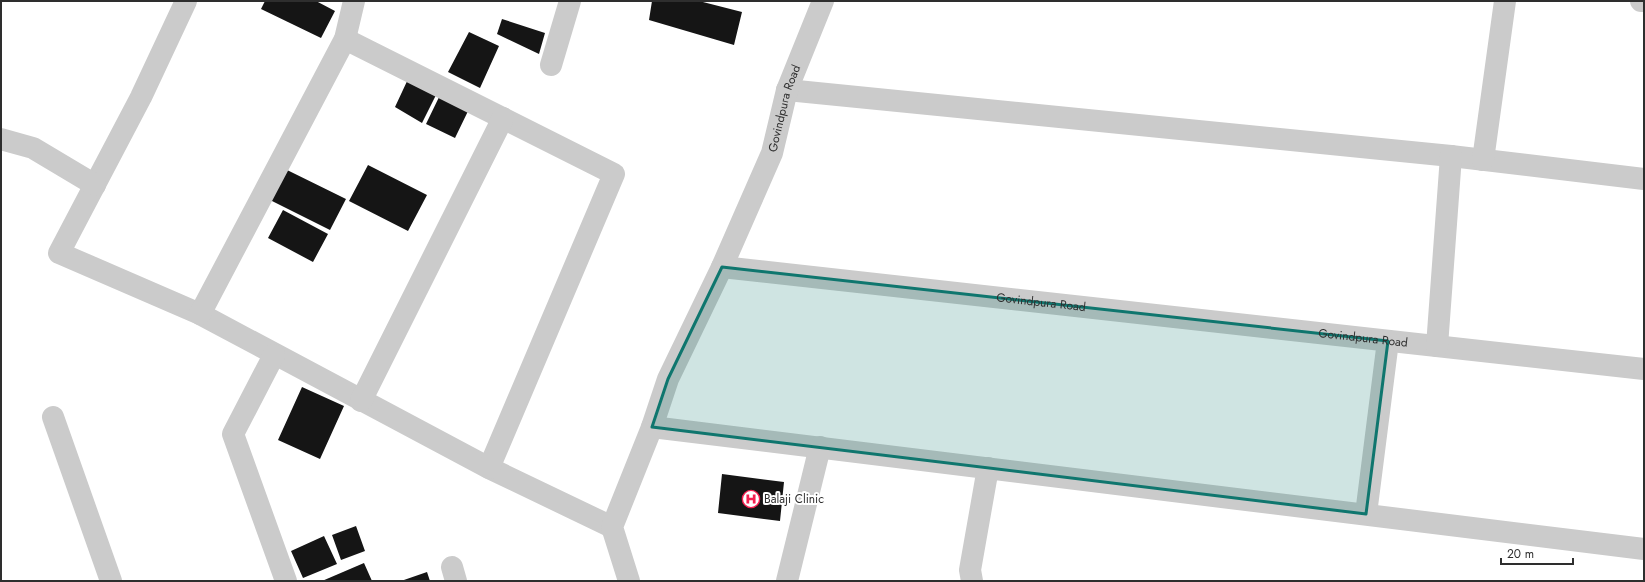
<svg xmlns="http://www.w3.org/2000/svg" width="1645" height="582" font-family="Jost,sans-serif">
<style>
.building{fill:#151515}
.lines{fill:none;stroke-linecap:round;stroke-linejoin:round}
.minor{stroke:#cbcbcb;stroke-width:22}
.marked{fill:#0f766e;fill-opacity:0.2;stroke:#0f766e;stroke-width:3;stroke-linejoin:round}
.labels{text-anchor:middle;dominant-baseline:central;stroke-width:4;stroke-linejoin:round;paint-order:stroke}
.street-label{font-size:12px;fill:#2e2e2e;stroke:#fff}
.poi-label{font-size:12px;fill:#2e2e2e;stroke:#fff;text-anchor:start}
</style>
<rect width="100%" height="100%" fill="#fff"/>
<!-- building -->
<path class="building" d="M265,1H316L335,11L321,38L261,9Z
M652,1H699L742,12L734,45L649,20Z
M502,19L545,33L539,54L497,34Z
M469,32L499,46L480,88L448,72Z
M409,77L438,91L422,123L395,107Z
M441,93L470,107L455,138L426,124Z
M368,165L427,195L408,231L349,201Z
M283,168L346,199L330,230L270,200Z
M283,210L328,234L313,262L268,238Z
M302,387L344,406L320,459L278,440Z
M722,474L784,482L780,521L718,513Z
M356,526L365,551L341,560L332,535Z
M324,536L337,564L303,578L291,551Z
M364,563L372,581H322Z
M427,572L430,581H401Z"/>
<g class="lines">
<!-- minor -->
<g class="minor">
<path d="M186,1L141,97L59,253L200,314L489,468L612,527"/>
<path d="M1641,1H1644"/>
<path d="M345,39L614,174L489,468"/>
<path d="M551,65L570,1"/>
<path d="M787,90L1451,156L1644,179"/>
<path d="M1,139L33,148L95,185"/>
<path d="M1483,160L1505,1"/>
<path id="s1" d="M722,267L1644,369"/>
<path d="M200,314L345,39L354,1"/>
<path d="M1437,346L1451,156"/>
<path d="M274,355L233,434L286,581"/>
<path d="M361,401L503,118"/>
<path d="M53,417L111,581"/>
<path d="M652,427L1644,549"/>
<path d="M1366,514L1388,341"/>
<path d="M452,567L456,581"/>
<path id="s2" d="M629,581L612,527L652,427L668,379L722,267L772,153L787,90L823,1"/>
<path d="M787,581L820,447"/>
<path d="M972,581L970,570L988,468"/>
</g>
</g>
<!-- marked area -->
<path class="marked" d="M722,267L1388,341L1366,514L652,427L668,379Z"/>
<!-- icons -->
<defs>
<symbol id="hospital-ring" viewBox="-11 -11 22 22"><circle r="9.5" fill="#fff" stroke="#f42051" stroke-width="1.5"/><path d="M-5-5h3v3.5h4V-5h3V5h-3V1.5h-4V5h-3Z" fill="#f42051"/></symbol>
</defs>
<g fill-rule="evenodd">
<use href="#hospital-ring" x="741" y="489" width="20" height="20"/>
</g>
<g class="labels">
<!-- street labels -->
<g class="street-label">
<text stroke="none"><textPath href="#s2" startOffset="510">Govindpura Road</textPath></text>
<text stroke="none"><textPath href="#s1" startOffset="321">Govindpura Road</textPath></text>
<text stroke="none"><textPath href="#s1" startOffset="645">Govindpura Road</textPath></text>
</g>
<!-- poi labels -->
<g class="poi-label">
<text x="764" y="499">Balaji Clinic</text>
</g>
</g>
<!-- border -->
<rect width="1645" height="582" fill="none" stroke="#2e2e2e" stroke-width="4"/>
<!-- scale -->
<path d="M1501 558v6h72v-6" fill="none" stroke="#2e2e2e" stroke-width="2"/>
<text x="1507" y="558" font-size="12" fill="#2e2e2e" stroke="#ffffff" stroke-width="3" paint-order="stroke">20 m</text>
</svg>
